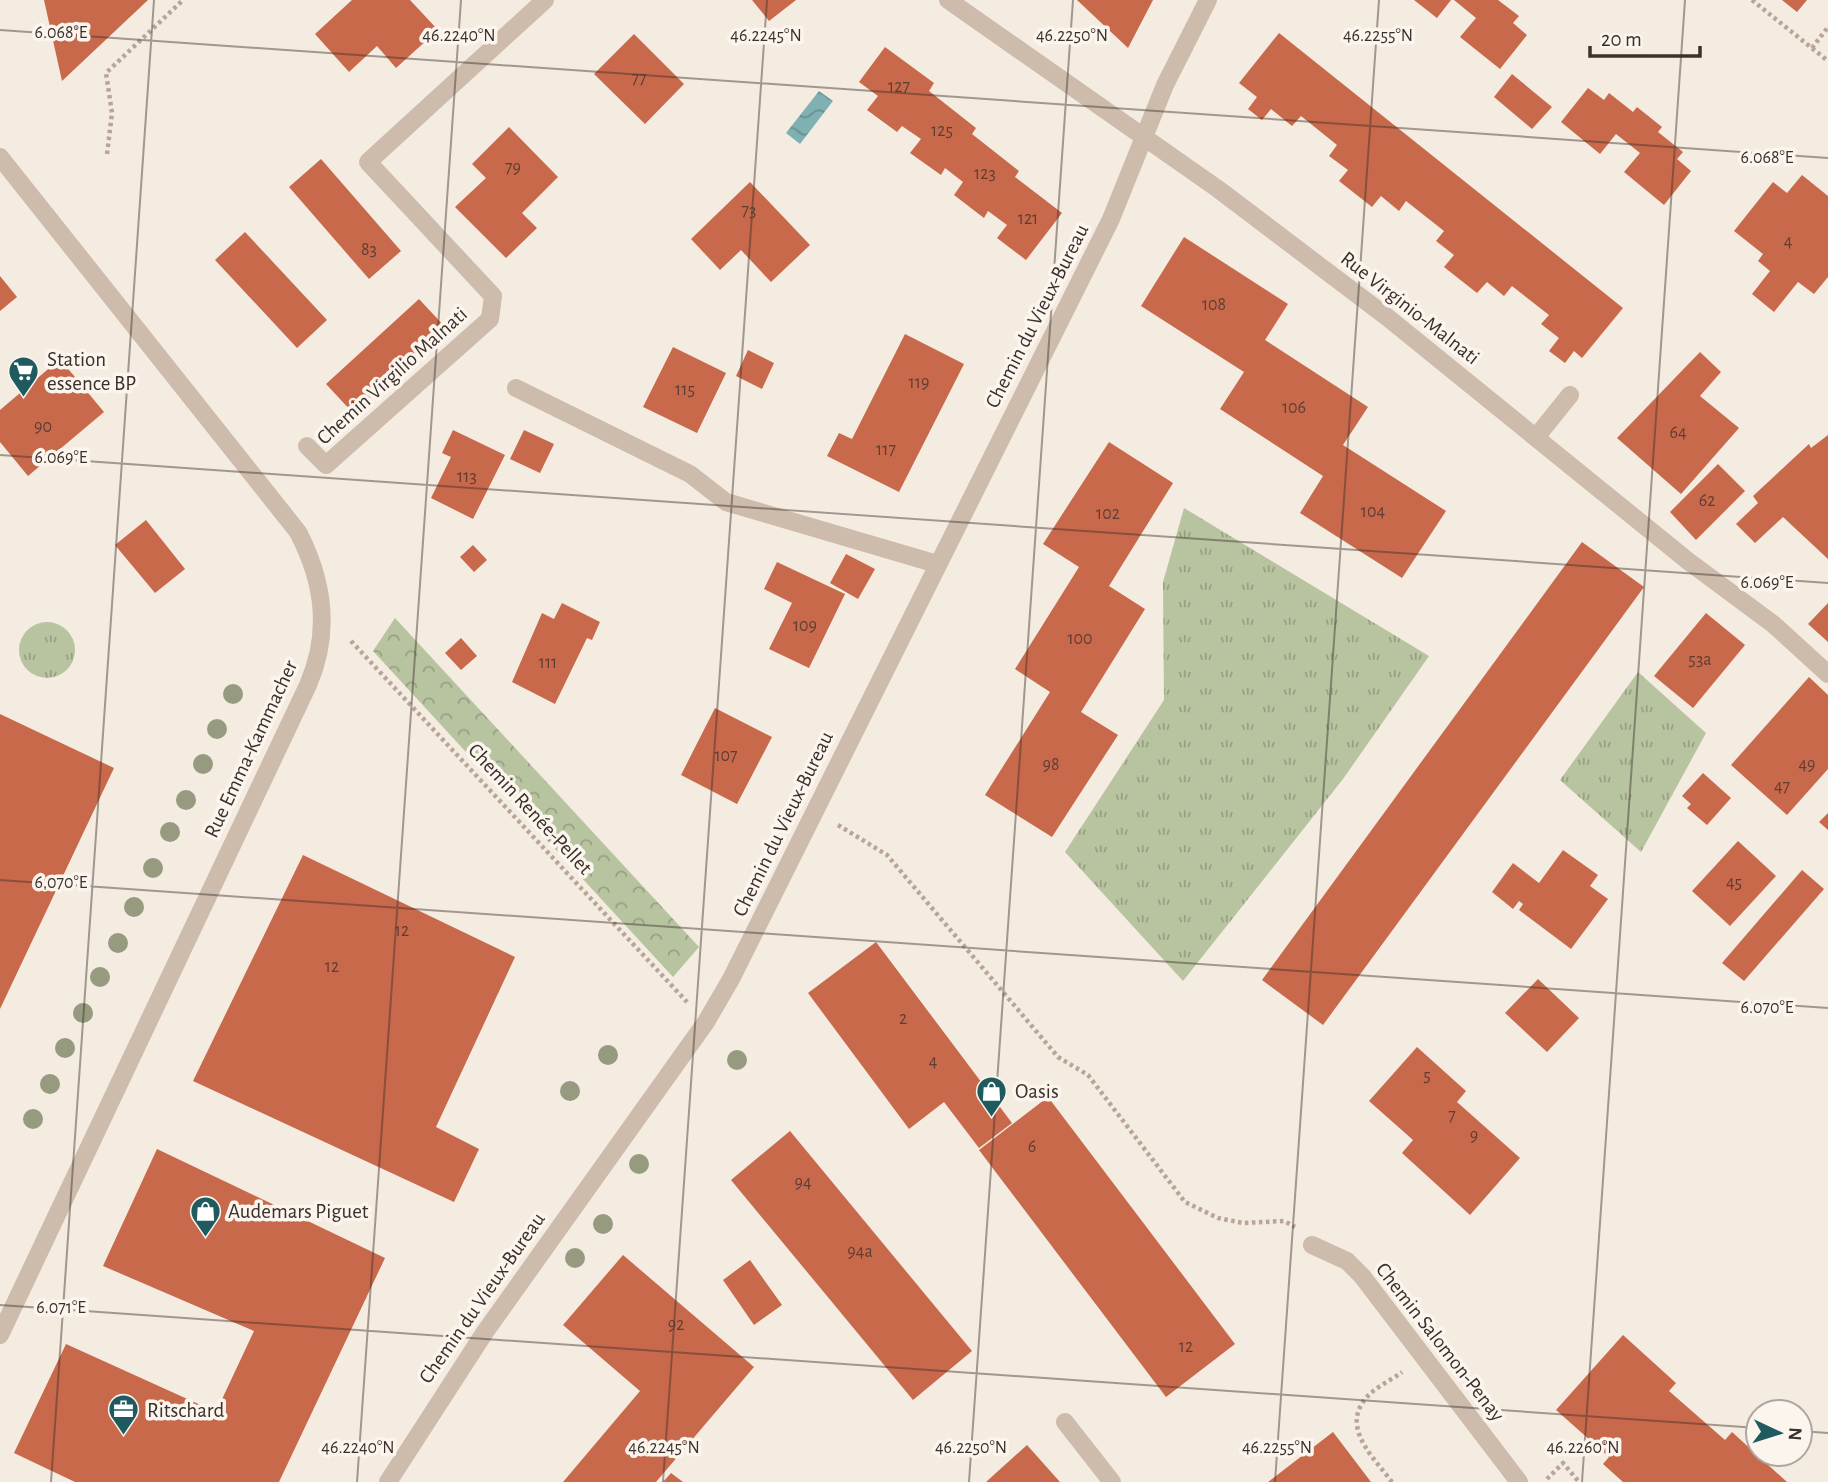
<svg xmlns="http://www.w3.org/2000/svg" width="1828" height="1482" font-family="'Alegreya Sans',sans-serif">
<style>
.grass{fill:url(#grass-tufts)}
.forest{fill:url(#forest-crowns)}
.water{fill:url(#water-waves)}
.building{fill:#c8694b}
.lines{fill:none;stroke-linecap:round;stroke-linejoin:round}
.path{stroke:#b9a596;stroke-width:4.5;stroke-dasharray:3.5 3.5;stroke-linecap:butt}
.service{stroke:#cdbbac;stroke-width:18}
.minor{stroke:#cdbbac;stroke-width:18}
.tree{fill:#969b7f}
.ticks{fill:none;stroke:#3b302b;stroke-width:2;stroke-opacity:0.45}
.labels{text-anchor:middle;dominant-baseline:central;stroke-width:7;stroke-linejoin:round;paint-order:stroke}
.number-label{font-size:18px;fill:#5e3e33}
.street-label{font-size:21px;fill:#3b302b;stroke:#fbf5ee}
.poi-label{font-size:21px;fill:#3b302b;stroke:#fbf5ee;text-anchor:start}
.ticks-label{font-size:18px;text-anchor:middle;fill:#3b302b;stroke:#fbf5ee;stroke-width:7;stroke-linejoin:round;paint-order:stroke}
</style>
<defs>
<pattern id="grass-tufts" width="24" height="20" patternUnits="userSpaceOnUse" patternTransform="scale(1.75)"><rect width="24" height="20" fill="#b8c4a0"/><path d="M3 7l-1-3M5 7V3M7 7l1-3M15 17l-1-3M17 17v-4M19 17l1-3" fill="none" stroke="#97a083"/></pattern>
<pattern id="forest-crowns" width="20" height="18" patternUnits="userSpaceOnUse" patternTransform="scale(1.75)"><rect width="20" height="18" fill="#b8c4a0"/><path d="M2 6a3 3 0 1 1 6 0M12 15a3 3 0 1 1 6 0" fill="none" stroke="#97a083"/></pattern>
<pattern id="water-waves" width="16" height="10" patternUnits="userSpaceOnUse" patternTransform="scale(1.75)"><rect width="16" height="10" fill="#7fb0b2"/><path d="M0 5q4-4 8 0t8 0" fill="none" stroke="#699091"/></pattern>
</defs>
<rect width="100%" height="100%" fill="#f4ebe1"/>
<!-- grass -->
<path class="grass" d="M1184,508L1429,656L1343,779L1183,981L1065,852L1164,700L1163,582Z
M19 650a28 28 0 1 1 56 0a28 28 0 1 1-56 0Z
M1638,672L1706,733L1641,852L1560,780Z"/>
<!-- forest -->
<path class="forest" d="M395,618L699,947L673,977L373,651Z"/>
<!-- water -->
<path class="water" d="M819,91L833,101L800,144L786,133Z"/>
<!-- building -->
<path class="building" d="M44,0H148L62,81Z
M352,0H410L438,30L396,68L377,46L349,72L315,34Z
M752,0H796L769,21Z
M1077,0H1153L1128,48Z
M1414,0H1451L1437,18Z
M1454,0H1498L1519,16L1513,23L1527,35L1500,69L1460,37L1476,18Z
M1782,0H1807L1797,12Z
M1279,33L1623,308L1582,358L1574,351L1565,363L1549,351L1559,338L1541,324L1549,315L1512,286L1504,296L1487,282L1477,293L1444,267L1454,255L1436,241L1444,231L1406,201L1399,211L1381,196L1372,207L1339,181L1348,170L1329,156L1337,145L1301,116L1292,126L1271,109L1262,120L1248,109L1257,97L1239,83Z
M634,34L684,84L645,124L594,74Z
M885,47L934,83L929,91L976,128L972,134L1019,171L1015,177L1062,213L1026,260L997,238L1007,225L988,211L984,218L954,195L963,182L945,168L941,175L910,153L921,139L902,126L897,132L867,110L878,96L859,82Z
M1512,74L1552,107L1532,129L1494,97Z
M1588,88L1604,100L1609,93L1633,112L1637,107L1662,127L1658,132L1683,152L1677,159L1691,171L1664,205L1624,172L1640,153L1616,134L1600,154L1561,122Z
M509,127L558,177L522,213L537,228L506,258L455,207L486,178L472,164Z
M321,159L401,251L369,279L289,187Z
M1802,175L1828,196V277L1814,294L1798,282L1774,312L1752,294L1770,271L1758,261L1763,254L1734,231L1773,182L1787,193Z
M750,182L810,245L771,282L741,250L720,270L691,239Z
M245,232L327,320L297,348L215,260Z
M1184,237L1288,304L1265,340L1368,407L1343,445L1446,511L1402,578L1300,513L1323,476L1220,409L1244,372L1141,306Z
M0,276L17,297L0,311Z
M419,299L446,328L353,413L326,384Z
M905,334L964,364L899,492L827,456L839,433L852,439Z
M673,347L726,373L697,433L643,407Z
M748,350L774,363L762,389L736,376Z
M1700,352L1721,372L1700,396L1739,428L1681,494L1617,438Z
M60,359L104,412L28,476L0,442V410Z
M453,430L505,455L473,519L431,498L451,457L442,453Z
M524,430L554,444L540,473L510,459Z
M1828,435V559L1783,517L1755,543L1736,524L1758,503L1753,496L1809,444L1811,448Z
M1109,442L1173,483L1109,586L1145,609L1081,712L1118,735L1052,837L985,795L1050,692L1015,669L1079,567L1043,544Z
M1718,464L1745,491L1696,540L1670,512Z
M146,520L185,569L155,593L115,545Z
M1582,542L1644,587L1323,1025L1262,980Z
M473,545L487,560L474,572L460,557Z
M846,554L875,569L858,599L830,583Z
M777,562L845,594L809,668L769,649L792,603L764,589Z
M562,603L600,622L592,640L587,638L555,704L512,682L542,613L554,619Z
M1828,603V642L1808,624Z
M1706,613L1745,645L1693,708L1654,676Z
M461,638L477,656L461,670L445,653Z
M1809,677L1828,695V769L1787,815L1731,765Z
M715,708L772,737L737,804L681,775Z
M0,714L114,768L0,1009Z
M1703,773L1731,798L1707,825L1687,808L1691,804L1682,796Z
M1828,813V830L1819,822Z
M1738,841L1776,876L1730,926L1692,891Z
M1563,850L1598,875L1590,886L1608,899L1571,949L1519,910L1523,904L1519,901L1513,909L1492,892L1513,863L1539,883Z
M303,855L515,957L436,1127L479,1149L454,1202L193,1081Z
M1802,870L1824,889L1744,981L1722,963Z
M876,942L1012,1123L979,1148L944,1102L909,1129L808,993Z
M1538,979L1579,1018L1547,1052L1505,1013Z
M1417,1047L1466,1091L1457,1102L1520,1158L1470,1215L1402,1153L1413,1140L1369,1101Z
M1048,1097L1235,1344L1166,1397L979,1150Z
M790,1131L972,1351L913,1400L731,1180Z
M157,1149L385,1258L279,1482H75L14,1453L66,1344L216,1412L254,1331L103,1266Z
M623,1255L754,1367L656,1482H563L640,1391L563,1325Z
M750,1260L782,1305L754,1325L723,1280Z
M1623,1335L1676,1383L1669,1391L1725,1440L1732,1432L1787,1482H1623L1603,1464L1609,1457L1556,1410Z
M1333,1432L1371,1482H1268Z
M1027,1445L1060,1482H986Z
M671,1473L683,1482H663Z"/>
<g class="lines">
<!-- path -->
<path class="path" d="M1752,0L1828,61
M1812,48L1828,27
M107,154L112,113L106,73L183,0
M351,641L687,1002
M838,825L887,855L1058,1057L1088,1075L1185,1202L1218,1218L1243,1223L1284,1221L1295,1227
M1547,1479L1563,1463L1579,1482
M1392,1482C1376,1460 1343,1431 1363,1402C1370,1390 1390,1381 1402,1372"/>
<!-- service -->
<path class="service" d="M516,388L690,474L726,502L937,564
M1537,436L1570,395"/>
<!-- minor -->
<path class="minor" d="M948,0L1218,189L1387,317L1688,561L1773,624L1828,674
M0,157L298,532C324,582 331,632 308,685L0,1335
M307,446L326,465L490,319L493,296L368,162L545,0
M1312,1245L1347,1261L1362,1276L1519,1482
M1065,1422L1112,1482
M388,1482L485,1332L706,1022L731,979L1111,219L1165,85L1208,0"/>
</g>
<!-- trees -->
<g class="tree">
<circle cx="233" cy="694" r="10"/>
<circle cx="217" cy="729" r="10"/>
<circle cx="203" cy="764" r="10"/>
<circle cx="186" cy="800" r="10"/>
<circle cx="170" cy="832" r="10"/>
<circle cx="153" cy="868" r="10"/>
<circle cx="134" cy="907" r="10"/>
<circle cx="118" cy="943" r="10"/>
<circle cx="100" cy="977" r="10"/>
<circle cx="83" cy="1013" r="10"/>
<circle cx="65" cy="1048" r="10"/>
<circle cx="608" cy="1055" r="10"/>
<circle cx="737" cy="1060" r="10"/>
<circle cx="50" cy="1084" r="10"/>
<circle cx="570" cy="1091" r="10"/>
<circle cx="33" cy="1119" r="10"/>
<circle cx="639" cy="1164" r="10"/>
<circle cx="603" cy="1224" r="10"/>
<circle cx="575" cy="1258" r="10"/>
</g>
<!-- ticks -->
<path class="ticks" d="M0,30L1828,158M0,455L1828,583M0,880L1828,1008M0,1305L1758,1428M1800,1431L1828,1433M51,1482L154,0M357,1482L461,0M663,1482L767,0M969,1482L1073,0M1275,1482L1379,0M1582,1482L1685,0"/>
<!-- icons -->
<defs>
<symbol id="supermarket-pin" viewBox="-11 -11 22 30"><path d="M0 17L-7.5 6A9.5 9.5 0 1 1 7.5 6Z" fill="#1f5a5e" stroke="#fbf5ee"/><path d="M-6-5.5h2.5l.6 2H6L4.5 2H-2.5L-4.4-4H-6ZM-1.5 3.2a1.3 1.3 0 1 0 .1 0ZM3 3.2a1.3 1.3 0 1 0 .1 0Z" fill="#fff"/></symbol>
<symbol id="shop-pin" viewBox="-11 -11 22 30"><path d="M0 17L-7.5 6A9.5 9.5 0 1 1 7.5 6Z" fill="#1f5a5e" stroke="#fbf5ee"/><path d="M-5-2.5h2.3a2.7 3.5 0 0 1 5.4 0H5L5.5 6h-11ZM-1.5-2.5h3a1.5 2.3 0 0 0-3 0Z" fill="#fff"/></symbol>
<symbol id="office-pin" viewBox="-11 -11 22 30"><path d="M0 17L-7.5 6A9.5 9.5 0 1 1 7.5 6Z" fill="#1f5a5e" stroke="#fbf5ee"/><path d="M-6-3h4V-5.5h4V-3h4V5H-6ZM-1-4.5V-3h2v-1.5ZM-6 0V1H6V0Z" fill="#fff"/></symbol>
</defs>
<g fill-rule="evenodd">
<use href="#supermarket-pin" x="6" y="354" width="35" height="47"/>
<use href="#shop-pin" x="974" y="1074" width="35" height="47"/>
<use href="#shop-pin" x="188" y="1194" width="35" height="47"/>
<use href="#office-pin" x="106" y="1392" width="35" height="47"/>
</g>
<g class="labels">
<!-- number labels -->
<g class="number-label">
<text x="639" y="79">77</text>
<text x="899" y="87">127</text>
<text x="942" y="131">125</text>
<text x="513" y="168">79</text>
<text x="985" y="174">123</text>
<text x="749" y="211">73</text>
<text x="1028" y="219">121</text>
<text x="1788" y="242">4</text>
<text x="369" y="250">83</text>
<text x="1214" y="305">108</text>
<text x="919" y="383">119</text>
<text x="685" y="390">115</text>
<text x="1294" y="408">106</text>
<text x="43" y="427">90</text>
<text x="1678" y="433">64</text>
<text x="886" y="450">117</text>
<text x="467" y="477">113</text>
<text x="1707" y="501">62</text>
<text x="1373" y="512">104</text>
<text x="1108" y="514">102</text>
<text x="805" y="626">109</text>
<text x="1080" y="639">100</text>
<text x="1700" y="660">53a</text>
<text x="548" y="663">111</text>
<text x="726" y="756">107</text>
<text x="1051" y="765">98</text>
<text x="1807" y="765">49</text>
<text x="1782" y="787">47</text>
<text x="1734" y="883">45</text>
<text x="402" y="931">12</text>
<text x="332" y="967">12</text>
<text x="903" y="1019">2</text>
<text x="933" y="1062">4</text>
<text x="1427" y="1076">5</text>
<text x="1452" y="1116">7</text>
<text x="1474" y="1136">9</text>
<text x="1032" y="1147">6</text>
<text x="803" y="1183">94</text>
<text x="860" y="1252">94a</text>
<text x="676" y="1325">92</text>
<text x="1186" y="1347">12</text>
</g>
<!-- street labels -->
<g class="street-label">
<text transform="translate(1410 308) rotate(38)">Rue Virginio-Malnati</text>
<text transform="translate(1037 316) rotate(-63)">Chemin du Vieux-Bureau</text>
<text transform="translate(392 376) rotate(-42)">Chemin Virgilio Malnati</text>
<text transform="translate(251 749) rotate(-65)">Rue Emma-Kammacher</text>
<text transform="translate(530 809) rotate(47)">Chemin Renée-Pellet</text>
<text transform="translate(783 824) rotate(-64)">Chemin du Vieux-Bureau</text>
<text transform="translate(482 1298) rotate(-55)">Chemin du Vieux-Bureau</text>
<text transform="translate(1440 1342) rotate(52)">Chemin Salomon-Penay</text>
</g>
<!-- poi labels -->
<g class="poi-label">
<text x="47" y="359">Station<tspan x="47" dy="24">essence BP</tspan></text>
<text x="1015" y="1091">Oasis</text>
<text x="228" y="1211">Audemars Piguet</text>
<text x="147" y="1410">Ritschard</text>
</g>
</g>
<g class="ticks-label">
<text x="61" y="38">6.068°E</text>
<text x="459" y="41">46.2240°N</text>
<text x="766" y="41">46.2245°N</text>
<text x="1072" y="41">46.2250°N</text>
<text x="1378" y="41">46.2255°N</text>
<text x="1767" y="163">6.068°E</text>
<text x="61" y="463">6.069°E</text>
<text x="1767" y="588">6.069°E</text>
<text x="61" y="888">6.070°E</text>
<text x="1767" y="1013">6.070°E</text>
<text x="61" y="1313">6.071°E</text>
<text x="358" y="1453">46.2240°N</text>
<text x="664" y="1453">46.2245°N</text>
<text x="971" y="1453">46.2250°N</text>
<text x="1277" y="1453">46.2255°N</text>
<text x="1583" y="1453">46.2260°N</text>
</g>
<!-- north arrow -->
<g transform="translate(1779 1433) rotate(94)"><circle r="33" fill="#fbf5ee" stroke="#aea6a0" stroke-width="2"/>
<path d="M0-5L12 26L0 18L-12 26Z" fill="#1f5a5e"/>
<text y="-10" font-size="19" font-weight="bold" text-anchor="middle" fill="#3b302b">N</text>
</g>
<!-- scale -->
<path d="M1590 46v10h110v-10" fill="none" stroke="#3b302b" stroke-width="3.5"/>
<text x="1601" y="46" font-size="21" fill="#3b302b" stroke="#fbf5ee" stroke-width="5" paint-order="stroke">20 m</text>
</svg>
